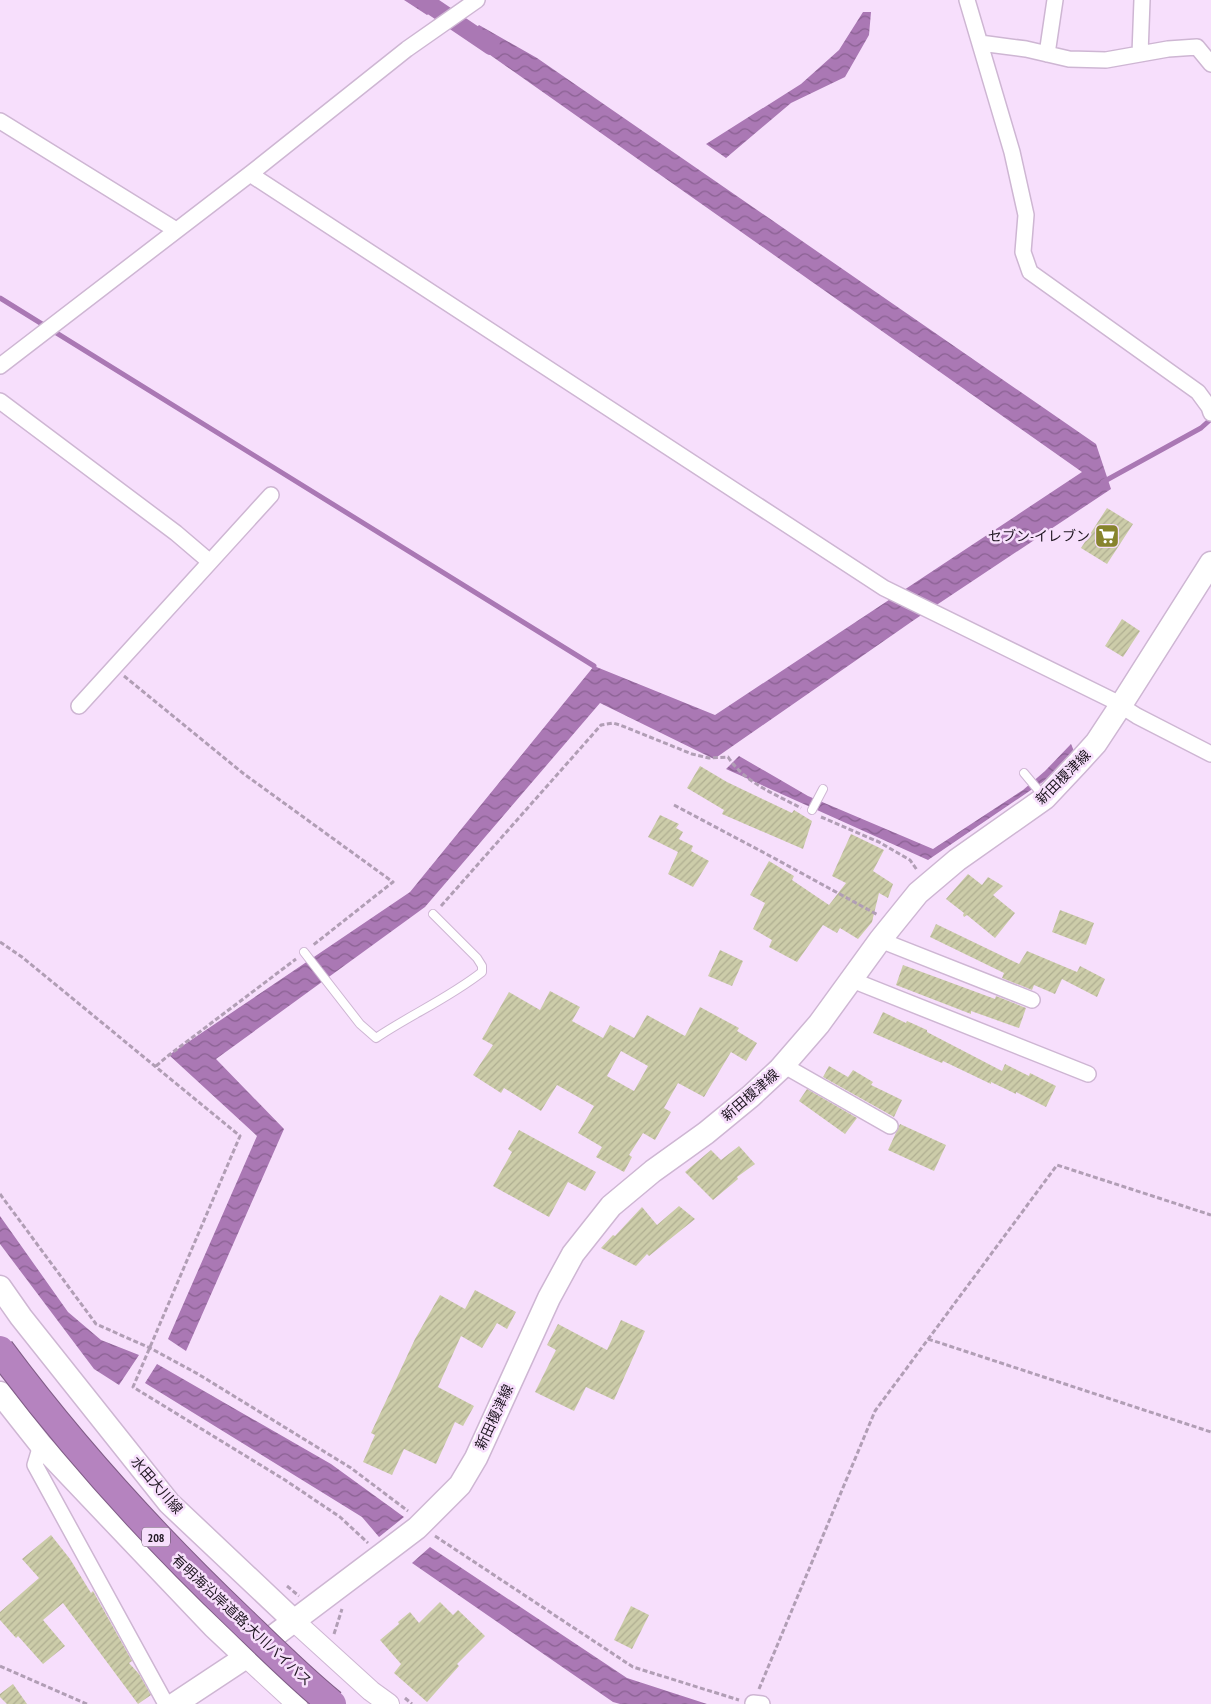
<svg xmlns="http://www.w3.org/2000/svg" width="1211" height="1704" font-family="'PT Sans Narrow','Noto Sans JP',sans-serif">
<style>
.water{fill:url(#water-waves)}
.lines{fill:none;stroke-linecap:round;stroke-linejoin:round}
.stream{stroke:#aa78b4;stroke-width:5}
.canal{stroke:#aa78b4;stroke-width:18}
.building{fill:url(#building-hatch);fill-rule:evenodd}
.service-casing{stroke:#ceb6d3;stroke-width:10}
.minor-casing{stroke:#ceb6d3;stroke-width:18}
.tertiary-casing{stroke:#ceb6d3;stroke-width:22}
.secondary-casing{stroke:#ceb6d3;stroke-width:25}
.path{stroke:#b19eb5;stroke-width:3;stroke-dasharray:5 2.5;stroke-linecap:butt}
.service{stroke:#fff;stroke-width:8}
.minor{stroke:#fff;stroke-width:15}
.tertiary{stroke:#fff;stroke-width:20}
.secondary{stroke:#fff;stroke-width:22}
.motorway-bridge-casing{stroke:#805d87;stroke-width:30;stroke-linecap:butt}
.motorway-bridge{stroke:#b583bf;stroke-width:28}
.labels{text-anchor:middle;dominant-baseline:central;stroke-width:5;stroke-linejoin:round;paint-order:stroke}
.shield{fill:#f7dffc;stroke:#5f5262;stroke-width:1}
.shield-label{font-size:12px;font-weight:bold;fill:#1e1620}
.poi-label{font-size:14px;fill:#1e1620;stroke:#f7dffc;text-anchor:end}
.street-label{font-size:14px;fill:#1e1620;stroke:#f7dffc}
</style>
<defs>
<pattern id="water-waves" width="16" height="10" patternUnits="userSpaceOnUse" patternTransform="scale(1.25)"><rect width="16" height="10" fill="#aa78b4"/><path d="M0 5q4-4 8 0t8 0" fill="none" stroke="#8a6192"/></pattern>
<pattern id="building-hatch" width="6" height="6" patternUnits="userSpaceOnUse" patternTransform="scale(1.25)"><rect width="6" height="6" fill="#cccca9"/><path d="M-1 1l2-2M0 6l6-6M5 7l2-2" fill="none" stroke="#afae91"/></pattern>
</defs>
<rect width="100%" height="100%" fill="#f7dffc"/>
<!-- water -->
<path class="water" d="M404,0H432L439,6L427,15Z
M863,12H871L869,35L845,77L791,103L726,158L706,144L801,84L839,50Z
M479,25L537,58L1096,444L1111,489L914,620L714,759L600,703L425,907L216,1059L284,1129L186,1351L168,1339L257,1136L169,1055L410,892L594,666L715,715L1082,472L466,38Z
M1071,744L1074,751L1053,775L928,860L726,769L739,756L808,796L933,849L1023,790L1045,771Z
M0,1216L68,1312L101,1340L139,1355L119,1385L94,1369L0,1244Z
M157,1364L331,1464L404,1517L379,1537L362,1517L145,1383Z
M430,1547L627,1678L707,1704H620L613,1702L412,1563Z"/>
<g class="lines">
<!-- stream -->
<path class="stream" d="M0,298L594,666
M1103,482L1201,428L1211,419"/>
<!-- canal -->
<path class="canal" d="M423,0L491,46"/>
</g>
<!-- building -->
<path class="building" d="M1107,508L1133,524L1107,564L1081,548Z
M1122,619L1140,631L1123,657L1105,646Z
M700,766L727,782L792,813L794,810L812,821L803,849L722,814L724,810L687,788Z
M660,815L679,824L676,828L683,832L679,839L693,846L691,851L709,861L693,887L668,874L678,852L648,837Z
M851,834L884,850L873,871L893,884L888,898L879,893L872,922L858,939L840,928L837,933L823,925L797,962L769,947L772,940L753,929L765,903L750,895L769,861L794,876L792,880L829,905L846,883L832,876Z
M968,874L982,885L988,877L1003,886L993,895L1015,913L995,938L967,915L964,917L963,915L964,913L946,899Z
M1060,910L1094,923L1086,945L1052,932Z
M936,924L1019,964L1027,951L1077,972L1080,966L1105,979L1097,997L1062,979L1055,994L1034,985L1032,990L1002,978L1004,973L930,937Z
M720,950L743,961L732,986L708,976Z
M903,965L995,999L996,996L1026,1008L1019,1028L971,1011V1014L896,985Z
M550,991L580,1007L572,1021L603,1038L610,1025L634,1038L647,1015L685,1036L700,1007L739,1028L737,1031L757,1043L746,1061L731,1052L704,1097L678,1083L664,1108L671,1112L655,1140L643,1133L629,1155L632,1157L624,1172L596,1157L602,1147L578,1133L594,1106L557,1085L541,1111L504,1088L501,1093L473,1075L493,1045L482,1039L509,992L540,1010ZM621,1051L648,1066L634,1091L607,1076Z
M883,1012L906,1023L907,1021L927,1030V1032L1002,1071L1005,1064L1029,1076L1030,1073L1056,1086L1046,1107L1016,1092V1094L991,1082V1084L943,1061L942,1063L873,1033Z
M829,1066L848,1077L853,1070L873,1082L871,1085L902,1100L894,1117L823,1077Z
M807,1089L857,1118L845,1134L799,1101Z
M900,1124L946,1145L934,1171L888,1150Z
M519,1130L596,1172L585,1191L568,1182L549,1217L493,1186L512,1152L508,1149Z
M739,1146L755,1164L737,1177L738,1179L713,1200L685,1172L711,1150L721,1160Z
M679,1206L695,1219L649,1256L647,1254L636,1266L601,1248L613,1235L615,1236L642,1207L657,1225Z
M475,1290L516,1312L507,1329L497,1323L482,1348L461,1336L438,1387L474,1406L463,1426L455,1422L436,1464L404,1449L392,1475L363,1462L375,1435L371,1433L415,1339L440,1295L465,1309Z
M621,1320L645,1331L614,1400L586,1387L574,1411L535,1392L556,1350L547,1345L558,1324L607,1350Z
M51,1535L70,1559L91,1593L93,1591L132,1661L129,1663L139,1674L151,1695L138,1704L63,1603L43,1620L65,1646L43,1664L18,1636L16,1638L0,1620V1612L39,1578L22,1559Z
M440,1602L453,1615L458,1610L485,1636L457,1664L459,1666L427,1702L394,1673L401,1664L380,1640L399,1624L398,1622L410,1612L419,1623Z
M631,1606L649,1615L632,1649L614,1640Z
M13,1684L27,1704H7L0,1697V1694Z"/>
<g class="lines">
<defs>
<path id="service" d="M1024,773L1044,797
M812,810L823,789
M304,952L360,1024L376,1038C410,1015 449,998 482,972V966L477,958L433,914"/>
<path id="minor" d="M967,0L1012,152L1026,215L1023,252L1030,272L1198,392L1209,407L1211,413
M980,43L1026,49L1069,59L1106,60L1168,49L1197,47L1211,64
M1047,54L1055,0
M1140,54L1142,0
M0,121L176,230
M250,174L884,588L1112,700L1137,716L1211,754
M0,366L250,174L407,49L477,0
M0,401L176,533L210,562
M79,706L271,495
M880,940L1032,1000
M852,980L1088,1074
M783,1065L890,1126
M41,1445L35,1465L166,1704
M753,1703L762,1704"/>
<path id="tertiary" d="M294,1621L371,1691L389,1704
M246,1657L297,1704"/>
<path id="secondary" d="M0,1287L21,1317L169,1503L294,1621
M0,1393L41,1445L214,1627L246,1657
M175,1704L246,1657L388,1550L417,1528L460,1485L476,1458L549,1298L573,1254L611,1206L653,1171L706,1133L751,1096L780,1069L819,1024L880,940L918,893L957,860L1045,798L1077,764L1096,743L1121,705L1211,563"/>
</defs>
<!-- service casing -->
<use href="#service" class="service-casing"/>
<!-- minor casing -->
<use href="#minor" class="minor-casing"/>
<!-- tertiary casing -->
<use href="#tertiary" class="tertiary-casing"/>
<!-- secondary casing -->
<use href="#secondary" class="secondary-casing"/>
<!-- path -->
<path class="path" d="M124,676L244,774L393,882L312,946
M674,805L772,857L878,915
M821,817L879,842L910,860L917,870
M441,906L601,725L613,723L620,725L692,754L709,758L728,757C745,783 775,794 801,808
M0,942L22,957L240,1136L133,1387L285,1480L340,1517L368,1543
M156,1066L169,1055L296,959
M0,1194L96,1324L150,1348L198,1374L351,1468L408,1511
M928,1339L1211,1432
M435,1536L633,1667L739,1700
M287,1586L299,1596
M334,1634L342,1609
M0,1666L87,1704
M759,1689L875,1411L1057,1165L1211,1215
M405,1698L412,1704"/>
<!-- service -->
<use href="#service" class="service"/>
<!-- minor -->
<use href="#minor" class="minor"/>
<!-- tertiary -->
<use href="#tertiary" class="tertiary"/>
<!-- secondary -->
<use href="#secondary" class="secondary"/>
<defs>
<path id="motorway-bridge" d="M0,1350C72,1447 153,1536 240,1619C270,1648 300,1678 332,1704"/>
</defs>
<!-- motorway-bridge casing -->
<use href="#motorway-bridge" class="motorway-bridge-casing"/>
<!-- motorway-bridge -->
<use href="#motorway-bridge" class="motorway-bridge"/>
</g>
<!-- icons -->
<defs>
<symbol id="supermarket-square" viewBox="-11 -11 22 22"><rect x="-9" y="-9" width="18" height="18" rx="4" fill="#87842d" stroke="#f7dffc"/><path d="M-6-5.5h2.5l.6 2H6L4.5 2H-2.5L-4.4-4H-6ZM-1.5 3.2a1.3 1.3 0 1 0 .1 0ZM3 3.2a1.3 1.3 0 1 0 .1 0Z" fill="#fff"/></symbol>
</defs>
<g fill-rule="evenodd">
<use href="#supermarket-square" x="1093" y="522" width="28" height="28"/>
</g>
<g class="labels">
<!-- shield labels -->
<rect class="shield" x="142" y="1527.5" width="28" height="19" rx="4"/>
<g class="shield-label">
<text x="156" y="1537">208</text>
</g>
<!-- poi labels -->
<g class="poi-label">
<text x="1090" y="536">セブン-イレブン</text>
</g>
<!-- street labels -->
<g class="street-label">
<text transform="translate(1063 777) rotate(-45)">新田榎津線</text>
<text transform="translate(750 1095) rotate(-41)">新田榎津線</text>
<text transform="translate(494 1417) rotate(-65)">新田榎津線</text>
<text transform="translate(157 1485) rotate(49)">水田大川線</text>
<text transform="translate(242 1620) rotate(43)">有明海沿岸道路;大川バイパス</text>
</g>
</g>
</svg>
